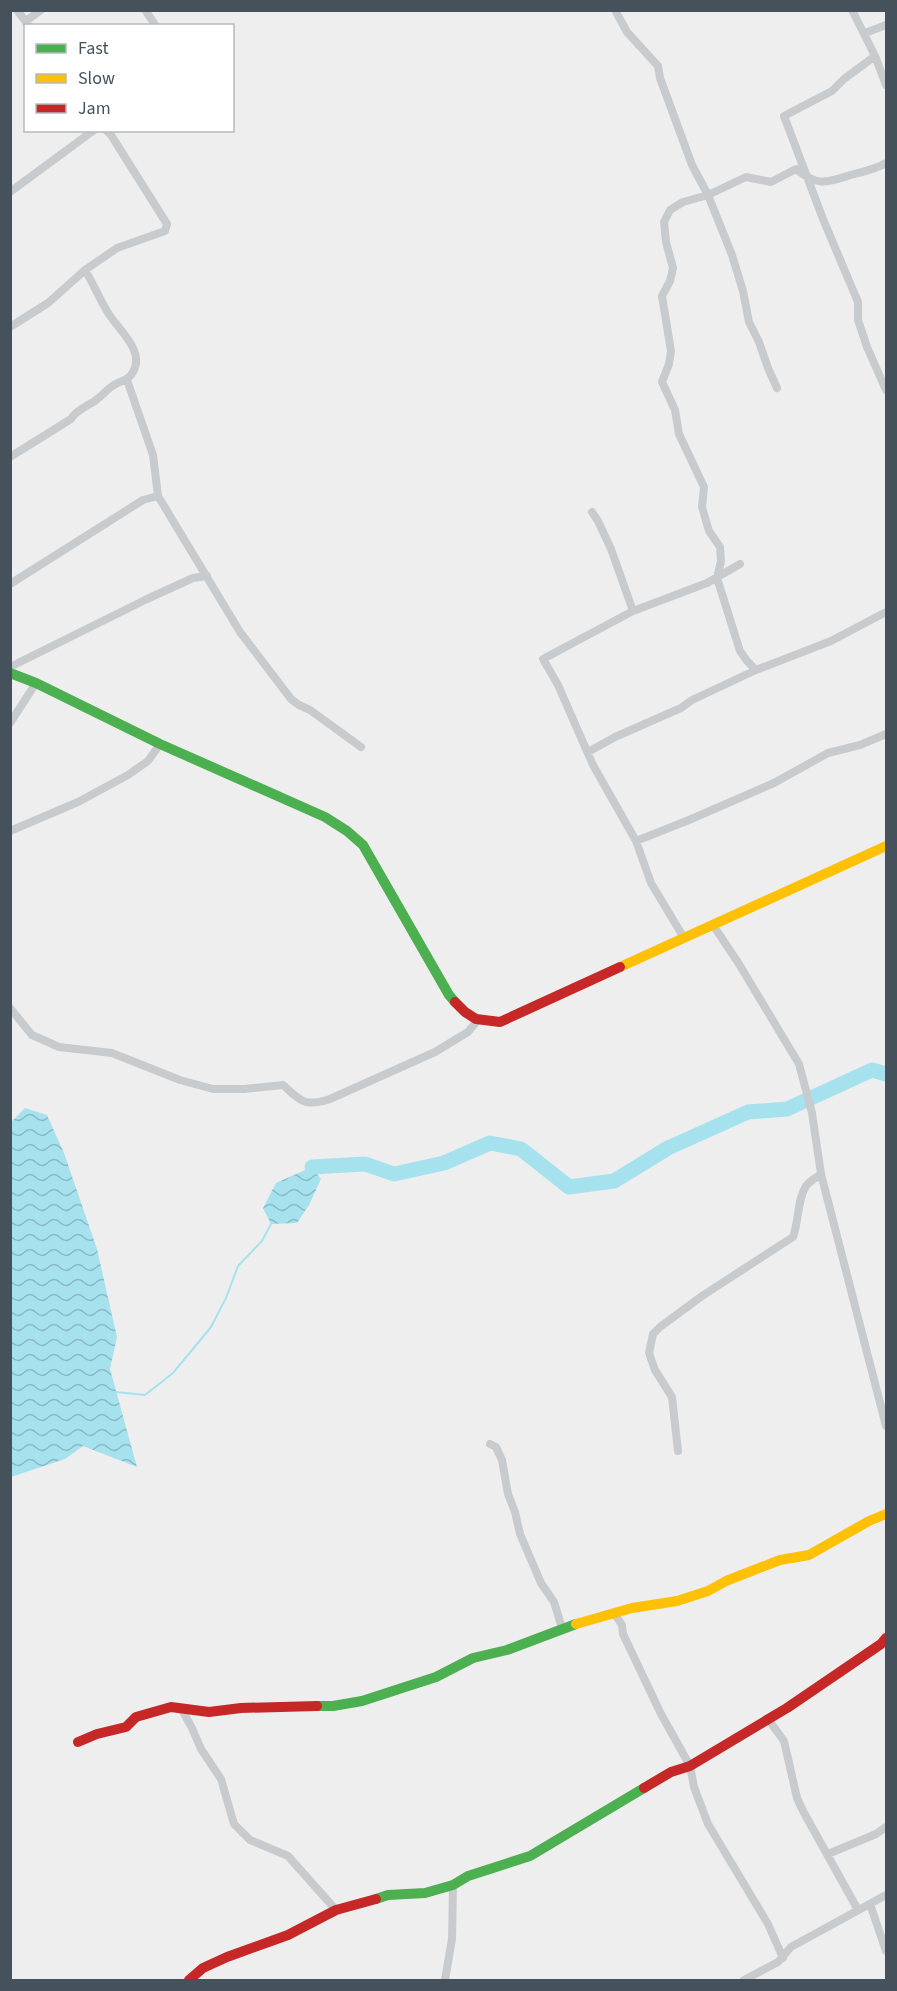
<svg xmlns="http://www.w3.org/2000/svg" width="897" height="1991" font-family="'Source Sans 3',sans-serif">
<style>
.water{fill:url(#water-waves)}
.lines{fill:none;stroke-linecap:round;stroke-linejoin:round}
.stream{stroke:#a6e2ee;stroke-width:2}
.river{stroke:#a6e2ee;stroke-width:15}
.street{stroke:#c8cbcd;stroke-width:8}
.fast{stroke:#4caf50;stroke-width:10}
.slow{stroke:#ffc107;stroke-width:10}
.jam{stroke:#c62828;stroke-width:10}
</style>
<defs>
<pattern id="water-waves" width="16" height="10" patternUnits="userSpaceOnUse" patternTransform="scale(1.5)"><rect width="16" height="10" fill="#a6e2ee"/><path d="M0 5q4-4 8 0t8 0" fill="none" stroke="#89bac4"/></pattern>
</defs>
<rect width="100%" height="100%" fill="#efeeee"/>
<!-- water -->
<path class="water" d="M25,1108L47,1115L64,1153L97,1249L117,1337L110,1369L137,1467L83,1446L65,1459L11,1477L10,1123Z
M312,1167L321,1179L309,1205L297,1223L271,1224L263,1208L276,1183Z"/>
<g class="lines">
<!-- stream -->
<path class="stream" d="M116,1392L145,1395L173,1373L211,1327L226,1298L238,1266L262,1241L271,1224"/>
<!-- river -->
<path class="river" d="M312,1167L365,1164L394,1174L444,1163L490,1143L521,1149L569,1187L614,1181L668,1148L748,1112L787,1109L872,1070L886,1074"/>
<!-- street -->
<path class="street" d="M17,10L29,26
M145,10L156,26
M615,10L627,32L658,66L660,78L692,165L708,195L732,255L743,291L749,322L759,342L768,368L777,388
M852,10L875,56L886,85
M26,21L41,10
M865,33L886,25
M875,56L844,79L832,91L784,116L823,219L858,302V320L867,347L886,390
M10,192L94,130
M10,327L48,303L85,270L117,248L165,231L167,224L111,135L106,130
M127,380L153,455L158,496L240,632L291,699L299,705L310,710L361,747
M10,457L71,419C77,409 87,407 96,400C103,395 107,389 114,385C122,380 128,381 133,372C146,350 116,328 107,311C99,298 93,283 85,270
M592,512L598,521L611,549L633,611
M10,584L143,500L158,496
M10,667L147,599L193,578L207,576
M756,670L747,661L740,651L717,578L721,561L720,547L709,531L702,507L704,487L679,434L675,410L662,382L669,364L671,351L662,296L670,281L673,268L666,242L664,222L670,210L683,202L708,195L746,177L771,182L796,169C819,188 828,182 854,174C866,171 876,169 886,163
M10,723L36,683
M588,752L615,737L681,708L692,700L756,670L831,641L886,612
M10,831L78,802L128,775L148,761L160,744
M636,841L689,820L774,783L828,753L860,745L886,734
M713,925L739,964L799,1064L812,1113L821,1174L886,1426
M684,938L651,883L636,841L593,765L558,685L543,659L633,611L707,583L740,564
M10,1008L32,1035L59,1047L112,1053L180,1080L213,1089H244L283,1085C301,1102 306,1107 330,1099L435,1052L468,1032L477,1021
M490,1444L496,1447L502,1460L508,1494L515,1512L520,1534L541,1583L554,1602L562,1628
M678,1451L672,1397L655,1370L649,1353L653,1334L660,1327L702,1296L793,1237C799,1221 797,1200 806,1186C809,1181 816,1178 821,1174
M614,1613L622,1625L623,1634L661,1714L690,1766L694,1787L708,1824L768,1924L783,1958
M181,1708L192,1728L201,1749L221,1779L234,1824L250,1840L288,1856L336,1910
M768,1719L784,1741L797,1798L803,1811L858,1910
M828,1854L876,1834L886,1827
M870,1904L886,1951
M445,1980L452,1939L453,1885
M744,1980L778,1962L791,1947L886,1895"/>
<!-- fast -->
<path class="fast" d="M10,673L36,683L160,744L325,817L347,831L363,845L449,995L455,1002
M317,1706H333L362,1701L436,1677L473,1658L507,1650L576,1624
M376,1899L388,1895L425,1893L453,1885L468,1876L530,1856L644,1788"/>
<!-- slow -->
<path class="slow" d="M620,967L886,846
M576,1624L632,1608L677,1601L708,1591L726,1581L780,1560L809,1555L869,1521L886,1514"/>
<!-- jam -->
<path class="jam" d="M455,1002L465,1012L476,1019L500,1022L620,967
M78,1742L97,1734L126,1727L136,1717L171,1707L209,1712L241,1708L317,1706
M644,1788L671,1772L690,1766L787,1708L881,1644L886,1638
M189,1980L203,1968L227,1957L288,1935L336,1910L376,1899"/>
</g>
<!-- border -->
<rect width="897" height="1991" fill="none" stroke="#45525c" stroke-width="24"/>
<!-- legend -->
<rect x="24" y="24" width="210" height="108" fill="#ffffff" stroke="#b5babe" stroke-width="1.5"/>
<rect x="36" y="44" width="30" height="9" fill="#4caf50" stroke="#b5babe" stroke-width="1.5"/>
<text x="78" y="54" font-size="18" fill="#45525c">Fast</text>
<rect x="36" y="74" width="30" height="9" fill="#ffc107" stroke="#b5babe" stroke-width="1.5"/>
<text x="78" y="84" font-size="18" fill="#45525c">Slow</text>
<rect x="36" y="104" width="30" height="9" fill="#c62828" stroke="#b5babe" stroke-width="1.5"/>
<text x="78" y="114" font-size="18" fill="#45525c">Jam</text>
</svg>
